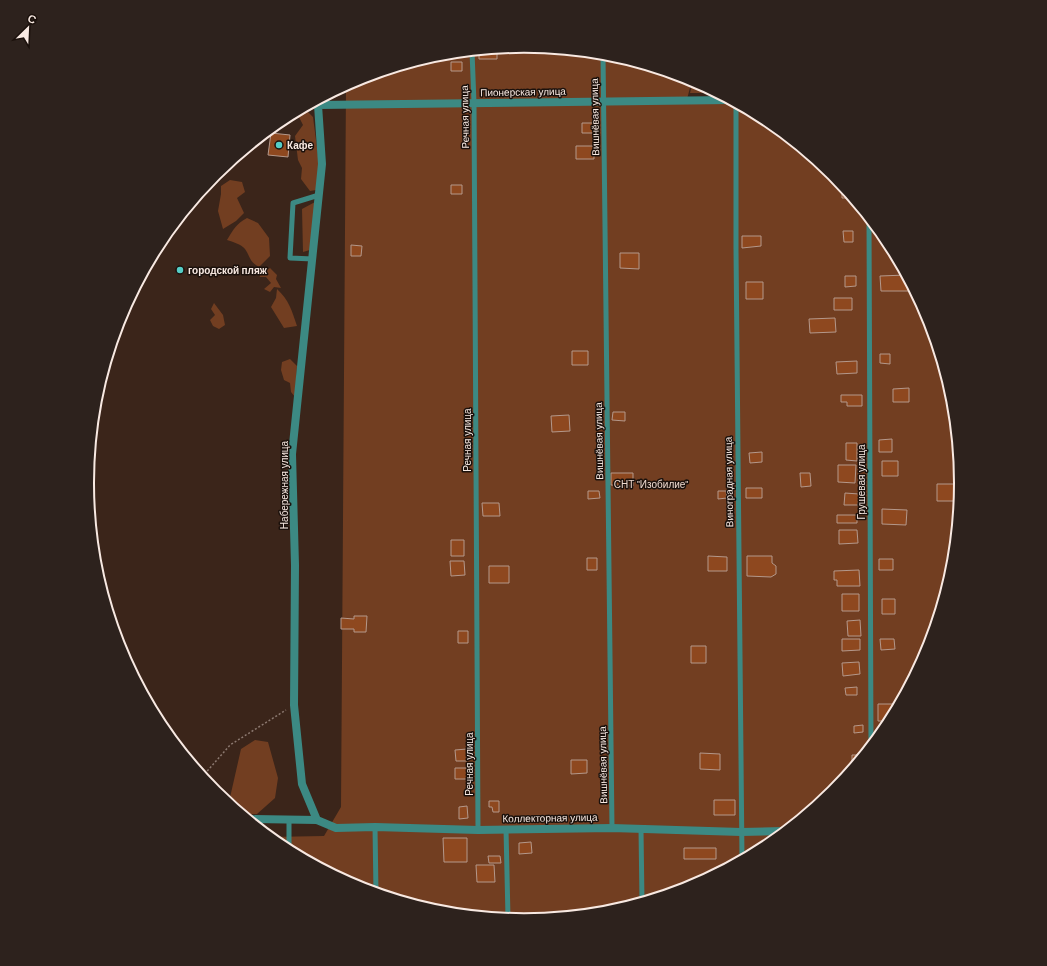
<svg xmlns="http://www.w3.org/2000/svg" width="1047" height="966" font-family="'DM Sans',sans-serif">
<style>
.green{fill:#723e21}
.building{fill:#8e481f;stroke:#b4988b}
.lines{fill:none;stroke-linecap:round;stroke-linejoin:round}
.path{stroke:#8c7970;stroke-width:1.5;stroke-dasharray:2 2;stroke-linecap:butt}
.lane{stroke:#3c8983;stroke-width:5}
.street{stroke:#3c8983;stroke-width:8}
.poi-dot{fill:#55cec6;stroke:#1b110c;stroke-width:1.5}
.labels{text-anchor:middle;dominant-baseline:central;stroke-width:3;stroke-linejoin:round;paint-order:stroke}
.street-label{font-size:10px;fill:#f8e9e2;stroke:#1b110c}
.poi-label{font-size:10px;font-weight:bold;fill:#f8e9e2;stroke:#1b110c;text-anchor:start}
.park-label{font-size:10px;fill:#efdacf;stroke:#1b110c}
.rim{fill:none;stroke:#f8e9e2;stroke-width:2}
</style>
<rect width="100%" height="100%" fill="#3b251a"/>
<!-- green -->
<path class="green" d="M524,46L609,54L691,79L692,80L686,103H735L766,120L833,174L887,240L927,316L952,398L960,483L952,568L927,650L887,726L832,792L766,846L691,887L609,912L523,920L438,912L356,887L281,846L269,837L324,836L341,807L346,85L356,79L438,54Z
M693,81L717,93H690Z
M306,110L313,117L319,163L316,190L310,191L301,179L302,168L298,160L295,136L303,125L298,115Z
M230,180L242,182L245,192L237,198L244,213L236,221L223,229L218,211L221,194V186Z
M315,202L310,250L303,252L302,209Z
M247,218L258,223L269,238L270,256L259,267C249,261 251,258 245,249C241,244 233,242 227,240C233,230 236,224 247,218Z
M263,267L264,272L270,268L277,275L276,279L281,288L274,287L270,292L264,289L271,283L266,277H260L258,272Z
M277,289C289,300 292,311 297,326L284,328L271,307L276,298Z
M214,303L223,315L225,325L219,329L213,326L210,320L215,315L211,309Z
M290,359L297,366L295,397L291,392L290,383L284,380L281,370L282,362Z
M255,740L268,742L278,778L275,798L257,814L242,815L229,802L241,749Z"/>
<!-- building -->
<path class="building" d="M497,49V59H479V50Z
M451,62H462V71H451Z
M582,123H594V133H582Z
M271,133L290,135L288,157L268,155Z
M576,146H594V159H576Z
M451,185H462V194H451Z
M842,185L852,198H842Z
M843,231H853V242H844Z
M742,236H761V246L742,248Z
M351,245L362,246L361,256H351Z
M620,253H639V269L620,268Z
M906,275L909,281V291H881L880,276Z
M845,276H856V286L845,287Z
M746,282H763V299H746Z
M834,298H852V310H834Z
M835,318L836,332L810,333L809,319Z
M572,351H588V365H572Z
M880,354H890V364L880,363Z
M857,361V373L837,374L836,362Z
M909,388V402H893V389Z
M841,395H862V406H847V402H841Z
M613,412H625V421L612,420Z
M569,415L570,431L552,432L551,416Z
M892,439V452H879V440Z
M846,443H857V461L846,460Z
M762,452V462L750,463L749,453Z
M882,461H898V476H882Z
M838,465H856L855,483L838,482Z
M611,473H633V486L611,485Z
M800,473H810L811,486L801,487Z
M937,484H955V501H937Z
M746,488H762V498H746Z
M588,491H599L600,498L588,499Z
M718,491H726L727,498L718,499Z
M845,493L859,494L858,505H844Z
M482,503H499L500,516H483Z
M882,509L907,510L906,525L882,524Z
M837,515H857V523H837Z
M839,530H857L858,543L839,544Z
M451,540H464V556H451Z
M708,556L727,557V571H708Z
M747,556H772V563L776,566V574L771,577L747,576Z
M587,558H597V570H587Z
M879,559H893V570H879Z
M450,561H464L465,575L451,576Z
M489,566H509V583H489Z
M859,570L860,586H837V580H834V571Z
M842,594H859V611H842Z
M882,599H895V614H882Z
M354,616H367L366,632H354V629H341V618L354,619Z
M860,620L861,636H848L847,621Z
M458,631H468V643H458Z
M842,639H860V650L842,651Z
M880,639H894L895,649L881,650Z
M691,646H706V663H691Z
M859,662L860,674L843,676L842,663Z
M857,687V695H846L845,688Z
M878,704H898L889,721H878Z
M863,725V732L854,733V726Z
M467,749V761H456L455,750Z
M700,753L720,754V770L700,769Z
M852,755H861V757L856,764H852Z
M571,760H587V773L571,774Z
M455,768H468V779H455Z
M714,800H735V815H714Z
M489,801H499V812H493L492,807H489Z
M467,806L468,818L459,819V807Z
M443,838H467V862H444Z
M531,842L532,853L519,854V843Z
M684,848H716V859H684Z
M488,856H500L501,863H489Z
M476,865H494L495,882H477Z
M529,915H553V917L529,919Z"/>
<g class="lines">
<!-- path -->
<path class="path" d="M202,777L230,745L286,710"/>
<!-- lane -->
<path class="lane" d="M472,51L474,103L478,830
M603,54L612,828
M736,103V249L742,859
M869,218L871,745
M313,259L290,258L293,203L319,195
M289,820V851
M375,827L376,893
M506,829L508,918
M641,829L642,902"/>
<!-- street -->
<path class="street" d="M317,101L318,105L322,164L292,454L295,565L294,705L302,784L317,820
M318,105L729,100
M247,819L317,820L336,828L375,827L478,830L612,828L741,832L784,831"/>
</g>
<!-- markers -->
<g class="poi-dot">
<circle cx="279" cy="145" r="4"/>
<circle cx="180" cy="270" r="4"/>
</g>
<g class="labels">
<!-- street labels -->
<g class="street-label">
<text transform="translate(523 92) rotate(-1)">Пионерская улица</text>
<text transform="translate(465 117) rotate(-91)">Речная улица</text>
<text transform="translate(595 117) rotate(-91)">Вишнёвая улица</text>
<text transform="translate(467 440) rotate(-90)">Речная улица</text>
<text transform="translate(599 441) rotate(-91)">Вишнёвая улица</text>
<text transform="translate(729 482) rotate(-91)">Виноградная улица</text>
<text transform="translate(861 482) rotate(-90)">Грушевая улица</text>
<text transform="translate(284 485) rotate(-90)">Набережная улица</text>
<text transform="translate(469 764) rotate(-90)">Речная улица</text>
<text transform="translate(603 765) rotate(-91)">Вишнёвая улица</text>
<text transform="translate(550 818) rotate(-1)">Коллекторная улица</text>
</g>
<!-- poi labels -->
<g class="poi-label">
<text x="287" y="145">Кафе</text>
<text x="188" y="270">городской пляж</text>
</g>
<!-- park labels -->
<g class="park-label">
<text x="651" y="484">СНТ "Изобилие"</text>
</g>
</g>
<!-- crop -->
<path d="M0 0H1047V966H0ZM94 483a430 430 0 1 1 860 0a430 430 0 1 1-860 0Z" fill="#2d221d" fill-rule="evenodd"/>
<path class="rim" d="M94 483a430 430 0 1 1 860 0a430 430 0 1 1-860 0Z"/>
<!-- north arrow -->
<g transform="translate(28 28) rotate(24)" stroke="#1b110c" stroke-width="3" paint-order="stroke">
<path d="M0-3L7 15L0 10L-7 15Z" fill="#f8e9e2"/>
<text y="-6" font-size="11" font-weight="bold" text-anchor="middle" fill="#f8e9e2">С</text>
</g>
</svg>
